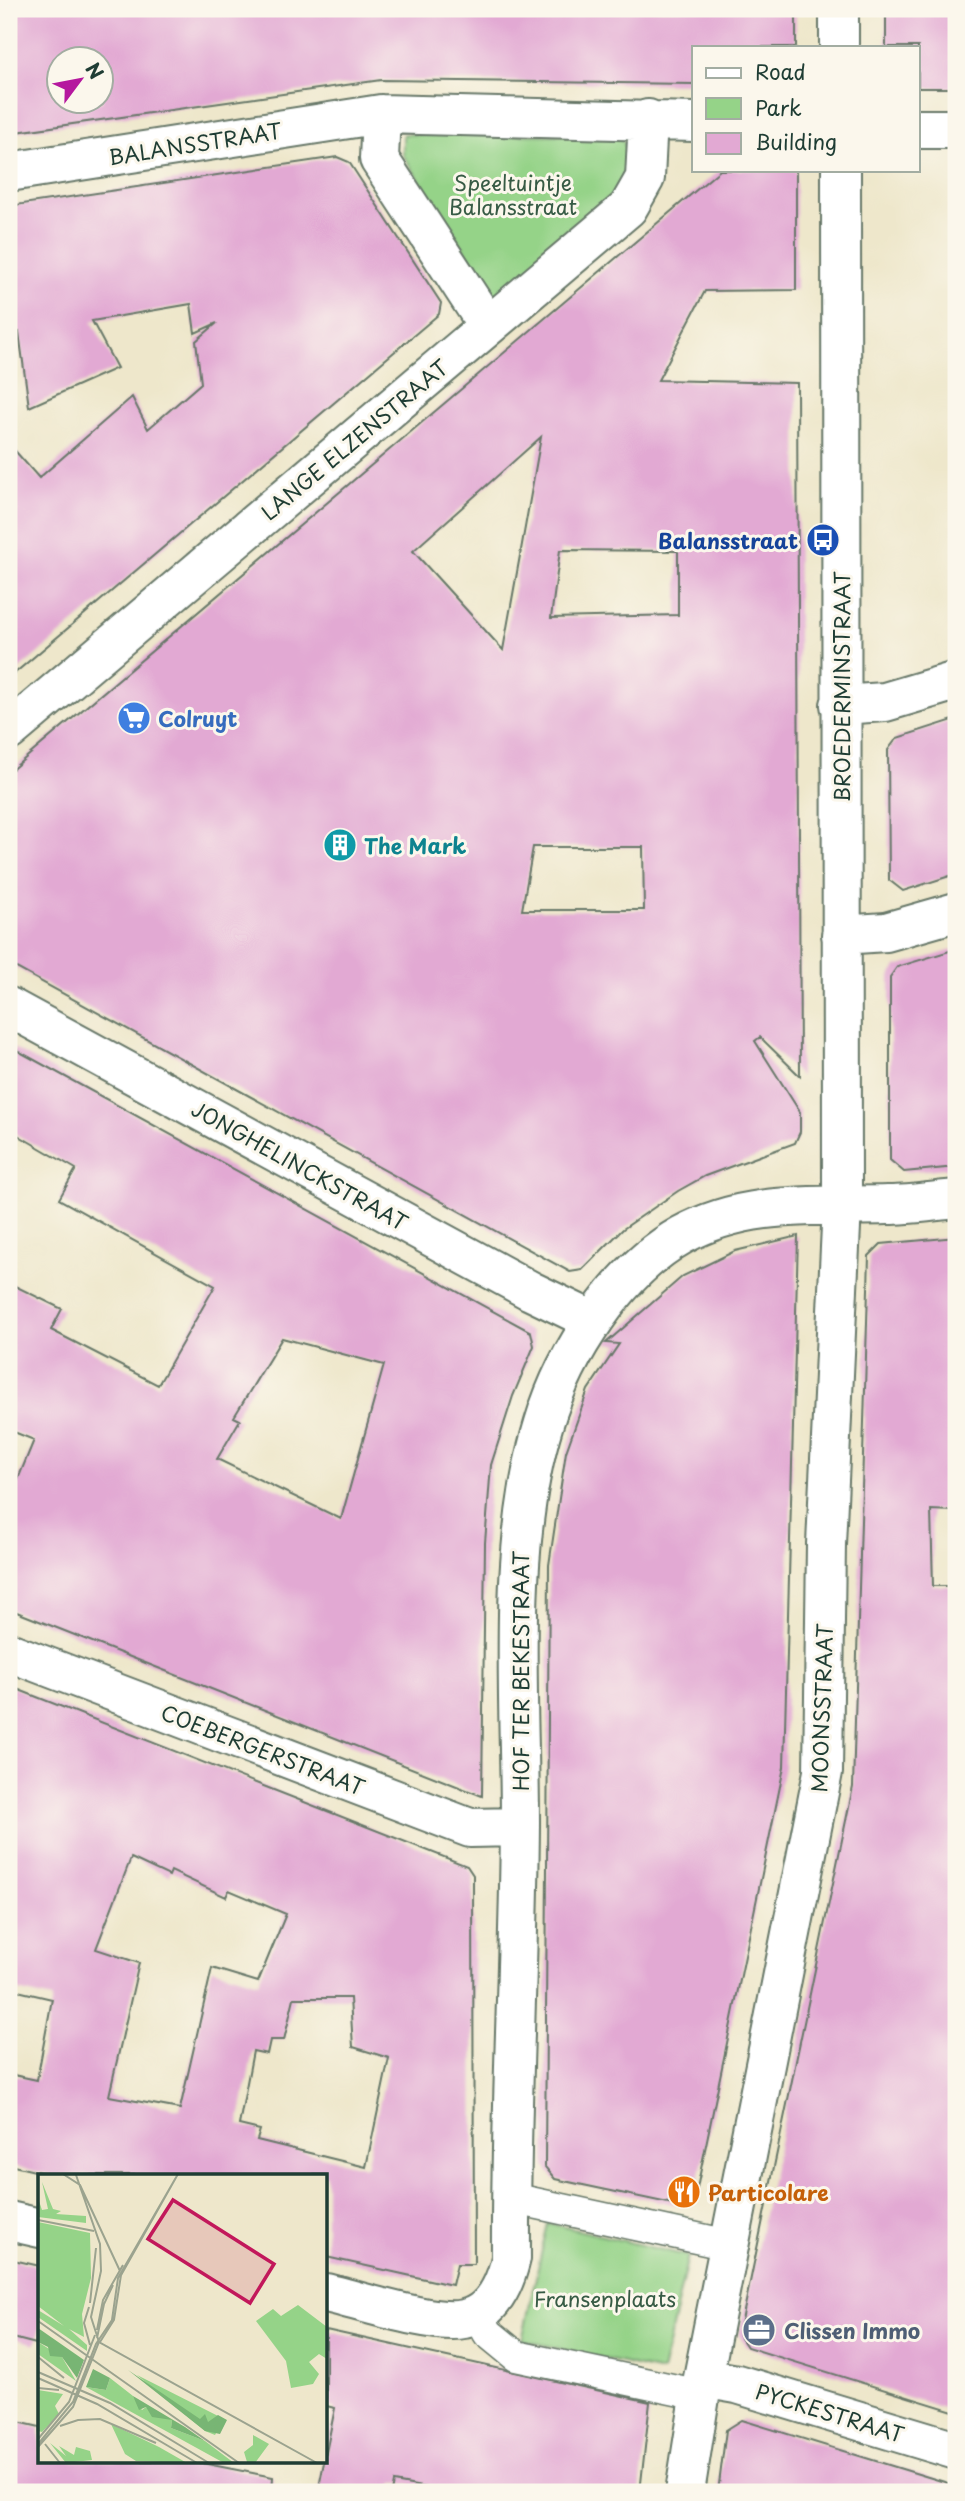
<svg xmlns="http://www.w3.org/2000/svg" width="965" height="2501" font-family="'Playpen Sans',sans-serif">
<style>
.green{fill:#95d388;stroke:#5a885e;stroke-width:2}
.building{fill:#e2a9d3;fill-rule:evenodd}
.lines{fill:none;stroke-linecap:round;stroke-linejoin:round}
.pedestrian-casing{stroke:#677869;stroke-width:33}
.minor-casing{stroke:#677869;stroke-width:42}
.pedestrian{stroke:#fff;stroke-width:30}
.minor{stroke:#fff;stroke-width:38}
.labels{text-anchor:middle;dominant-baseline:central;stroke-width:6;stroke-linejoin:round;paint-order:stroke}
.street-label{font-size:21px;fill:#1f3d34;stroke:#fbf7ec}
.park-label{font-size:21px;fill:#375b45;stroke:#fbf7ec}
.transit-label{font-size:21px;font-weight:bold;fill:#164399;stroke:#fbf7ec;text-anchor:end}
.shop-label{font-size:21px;font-weight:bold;fill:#366cbe;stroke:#fbf7ec;text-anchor:start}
.culture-label{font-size:21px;font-weight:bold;fill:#0d838f;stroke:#fbf7ec;text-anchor:start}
.food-label{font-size:21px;font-weight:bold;fill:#c56008;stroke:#fbf7ec;text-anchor:start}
.service-label{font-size:21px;font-weight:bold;fill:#4e5e75;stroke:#fbf7ec;text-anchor:start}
.inset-road{fill:none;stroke:#9ba38f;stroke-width:2}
.view{fill:#c2185b;fill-opacity:0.15;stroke:#c2185b;stroke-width:3.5}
.inset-edge{fill:none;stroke:#1f3d34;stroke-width:3.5}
</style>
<rect width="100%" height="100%" fill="#fbf7ec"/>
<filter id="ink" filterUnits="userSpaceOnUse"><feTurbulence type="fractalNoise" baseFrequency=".0143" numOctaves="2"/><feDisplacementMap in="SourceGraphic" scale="14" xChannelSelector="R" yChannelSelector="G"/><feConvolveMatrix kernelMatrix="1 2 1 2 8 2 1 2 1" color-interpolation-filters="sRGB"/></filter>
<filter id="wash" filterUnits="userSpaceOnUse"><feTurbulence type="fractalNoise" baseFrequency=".00686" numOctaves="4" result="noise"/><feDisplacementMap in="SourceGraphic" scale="28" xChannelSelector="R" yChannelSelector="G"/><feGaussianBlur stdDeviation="1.57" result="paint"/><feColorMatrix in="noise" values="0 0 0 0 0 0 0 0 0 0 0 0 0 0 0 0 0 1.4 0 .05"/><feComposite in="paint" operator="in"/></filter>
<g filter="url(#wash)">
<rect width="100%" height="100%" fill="#eee7cb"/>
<!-- green -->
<path class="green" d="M403,134L621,135L628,153L622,188L496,299L403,155Z
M548,2223L688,2256L662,2372L522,2340Z"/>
<g id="blocks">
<!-- building -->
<path class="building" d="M9,9H796V47H694V84L381,80L9,133ZM60,60H102V102H60Z
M886,9H956V88H918V47H886Z
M337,157L349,162L441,303L439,314L9,678V444L39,478L132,397L148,429L201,383L196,341L217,323L195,333L191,304L92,321L117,368L29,407L19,332L9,334V206Z
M720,170H796V290L705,291L658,380L797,383L800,1076L760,1037L755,1041L800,1112V1132L795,1143L705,1176L678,1191L623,1229L582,1270L570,1272L9,964V772ZM541,437L521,550L503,650L413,551ZM560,550L678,551V615L551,618ZM533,847H643L644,910H522Z
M956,719V874L903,891L889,880L888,750L897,738Z
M956,949V1167L904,1172L890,1160V977L897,967Z
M9,1046L531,1332L534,1346L513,1396L491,1465L485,1543L482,1796L9,1609V1501L34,1440L9,1430V1283L62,1309L51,1330L158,1385L215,1286L59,1199L76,1169L9,1130ZM282,1338L384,1365L341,1519L217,1459L240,1420L234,1417Z
M798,1236L784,1767L695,2198L682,2206L555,2179L545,2167L549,1565L566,1452L588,1390L619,1344L606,1343L683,1276L735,1251Z
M956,1237V1501H952V1511L931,1510L933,1586H956V2412L747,2347L739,2335L853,1787L869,1256L881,1244Z
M9,1686L467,1866L473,1875L474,2264H457L452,2285L326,2257V2175H52L9,2165V2074L37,2080L52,1999L9,1989ZM131,1858L169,1876L171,1871L226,1897L229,1890L286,1914L258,1982L212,1968L180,2109L109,2096L139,1963L96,1949ZM294,1998H350L353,2047L389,2058L366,2167L257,2140L260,2130L239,2125L253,2051L267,2054L270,2040H284Z
M9,2259L40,2266V2326L36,2344L9,2337Z
M326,2330L650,2402L640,2492H449L394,2482L392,2492H318L335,2408L326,2406Z
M9,2420L40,2427V2461H192L273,2477L272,2492H9Z
M742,2420L951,2484L949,2492H718L726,2430Z"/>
</g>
</g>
<g filter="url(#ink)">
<use href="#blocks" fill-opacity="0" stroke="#677869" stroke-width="2"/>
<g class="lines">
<defs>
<path id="pedestrian" d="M511,2198L729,2245
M477,2313L488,2333L516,2356L700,2395"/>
<path id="minor" d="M839,47V9
M381,114L379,159L488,326
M918,129H956
M9,172L381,114L694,122
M840,705L885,702L956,681
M9,731L628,208L645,178L648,119
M841,935L886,932L956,912
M9,1007L531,1291L593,1321
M9,1652L470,1828L520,1827
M9,2221L40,2228
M326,2293C357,2300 436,2326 464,2319C492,2313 505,2284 511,2258C510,2113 519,1968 520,1822C520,1694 506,1546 544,1423C565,1353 618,1271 682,1235C748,1199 817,1207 888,1205C911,1205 934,1201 956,1199
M703,2378L737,2384L956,2450
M685,2492L703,2378L823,1772L826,1544L842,1205L841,170"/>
</defs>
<!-- pedestrian casing -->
<use href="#pedestrian" class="pedestrian-casing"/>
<!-- minor casing -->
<use href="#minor" class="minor-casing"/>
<!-- pedestrian -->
<use href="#pedestrian" class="pedestrian"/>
<!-- minor -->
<use href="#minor" class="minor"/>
</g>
</g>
<!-- icons -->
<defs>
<symbol id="bus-disc" viewBox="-11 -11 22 22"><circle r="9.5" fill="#1a4fb4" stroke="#fbf7ec"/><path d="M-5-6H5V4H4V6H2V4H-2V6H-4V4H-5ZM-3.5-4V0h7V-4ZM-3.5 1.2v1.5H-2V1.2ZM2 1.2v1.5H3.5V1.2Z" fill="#fff"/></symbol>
<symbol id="supermarket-disc" viewBox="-11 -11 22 22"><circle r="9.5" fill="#3f7fe0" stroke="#fbf7ec"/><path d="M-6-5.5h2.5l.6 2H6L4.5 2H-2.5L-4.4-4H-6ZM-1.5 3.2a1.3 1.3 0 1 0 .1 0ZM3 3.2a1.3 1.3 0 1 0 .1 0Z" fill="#fff"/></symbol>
<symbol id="building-disc" viewBox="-11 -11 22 22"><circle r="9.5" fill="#0f9aa8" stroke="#fbf7ec"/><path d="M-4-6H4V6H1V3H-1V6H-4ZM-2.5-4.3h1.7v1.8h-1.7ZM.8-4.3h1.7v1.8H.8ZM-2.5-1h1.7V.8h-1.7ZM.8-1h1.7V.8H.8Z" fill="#fff"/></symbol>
<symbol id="restaurant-disc" viewBox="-11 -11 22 22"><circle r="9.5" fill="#e8710a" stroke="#fbf7ec"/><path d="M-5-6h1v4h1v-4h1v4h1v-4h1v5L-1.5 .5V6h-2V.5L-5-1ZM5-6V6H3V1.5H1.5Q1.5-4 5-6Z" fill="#fff"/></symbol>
<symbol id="office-disc" viewBox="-11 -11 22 22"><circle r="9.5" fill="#5c6f8a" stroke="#fbf7ec"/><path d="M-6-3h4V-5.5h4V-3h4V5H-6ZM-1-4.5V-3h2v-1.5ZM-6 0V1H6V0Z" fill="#fff"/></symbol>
</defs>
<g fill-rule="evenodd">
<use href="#bus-disc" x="804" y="521" width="38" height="38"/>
<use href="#supermarket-disc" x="115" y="699" width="38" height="38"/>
<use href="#building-disc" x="321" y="826" width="38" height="38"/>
<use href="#restaurant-disc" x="665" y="2173" width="38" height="38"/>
<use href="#office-disc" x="740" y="2311" width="38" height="38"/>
</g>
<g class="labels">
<!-- street labels -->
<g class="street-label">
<text transform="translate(195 143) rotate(-9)">BALANSSTRAAT</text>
<text transform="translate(354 439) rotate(-40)">LANGE ELZENSTRAAT</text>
<text transform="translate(841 687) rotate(-90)">BROEDERMINSTRAAT</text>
<text transform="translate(300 1165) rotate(29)">JONGHELINCKSTRAAT</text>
<text transform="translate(520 1671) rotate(-90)">HOF TER BEKESTRAAT</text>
<text transform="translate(821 1708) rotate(-88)">MOONSSTRAAT</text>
<text transform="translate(263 1749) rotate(21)">COEBERGERSTRAAT</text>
<text transform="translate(830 2412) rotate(17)">PYCKESTRAAT</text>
</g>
<!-- park labels -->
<g class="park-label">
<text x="513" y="182">Speeltuintje<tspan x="513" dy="24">Balansstraat</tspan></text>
<text x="605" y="2298">Fransenplaats</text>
</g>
<!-- transit labels -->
<g class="transit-label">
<text x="798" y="540">Balansstraat</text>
</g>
<!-- shop labels -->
<g class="shop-label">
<text x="158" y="718">Colruyt</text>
</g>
<!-- culture labels -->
<g class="culture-label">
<text x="364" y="845">The Mark</text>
</g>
<!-- food labels -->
<g class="food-label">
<text x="708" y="2192">Particolare</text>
</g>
<!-- service labels -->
<g class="service-label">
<text x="784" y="2330">Clissen Immo</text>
</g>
</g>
<!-- overview -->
<g transform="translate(38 2174)">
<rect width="289" height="289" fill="#eee7cb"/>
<path d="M4,8L15,35L23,37L18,40L48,42V49L0,43V24L4,36L10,35ZM0,48L52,59L53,104L44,140L46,163L31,155L49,171V177L0,143V136L26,152L0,132ZM260,131L289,153V185L281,180L271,188L281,200L275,210L253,214L248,187L218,147L235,135L243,142ZM0,168L24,183L38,207L0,180ZM99,201L186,245L177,261L167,257ZM72,204L95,222L104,236L108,233L134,246L133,254L167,267L196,289H186L48,213L68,216ZM0,216L25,220L17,232L21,240L4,258L0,257ZM73,250L121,273L149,289L98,287L87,280ZM215,261L231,270L217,289L209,288L206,278L215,271ZM12,269L28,282L21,272L36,281L38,273L52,277L54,286L28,289Z" fill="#95d388"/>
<path d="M0,154L46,186L39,204L24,183L12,182L10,173L0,168ZM55,195L72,204L68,216L48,213ZM90,196L162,245L167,240L170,248L180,241L189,246L182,260L167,257ZM95,222L147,253L167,267L133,254L134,246L114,243L108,233L101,236Z" fill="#78b574"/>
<path class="inset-road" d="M25,0L42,11L82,97M38,1L62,70L63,97L53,143L61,168L279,289M0,46L56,57M82,103L140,0M52,129L58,74M51,133L46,149L52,171M0,147L201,289M59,156L65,126L85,91M59,164L66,130L75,111M62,168L76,146L83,101M0,183L26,204M0,198L72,229L171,289M0,204L59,230L159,289M0,214L21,216M22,252L40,246L62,245L118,269M0,265L31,228L57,161M0,270L35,228L58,170L74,146L80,104L140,0M7,270L22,289M0,273L35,233L61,168"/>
<path class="view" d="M135,26L236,90L212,129L110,65Z"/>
<rect width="289" height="289" class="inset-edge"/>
</g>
<!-- margin -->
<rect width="965" height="2501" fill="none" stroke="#fbf7ec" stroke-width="35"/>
<!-- legend -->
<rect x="692" y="46" width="228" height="126" fill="#fbf7ec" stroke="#a3ada2" stroke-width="2"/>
<rect x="706" y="68" width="35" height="10" fill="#ffffff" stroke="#a3ada2" stroke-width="2"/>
<text x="755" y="80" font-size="21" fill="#1f3d34">Road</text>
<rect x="706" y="98" width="35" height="21" fill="#95d388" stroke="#a3ada2" stroke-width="2"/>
<text x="755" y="116" font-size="21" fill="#1f3d34">Park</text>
<rect x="706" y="133" width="35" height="21" fill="#e2a9d3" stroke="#a3ada2" stroke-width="2"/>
<text x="755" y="150" font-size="21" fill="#1f3d34">Building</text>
<!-- north arrow -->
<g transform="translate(80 80) rotate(58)"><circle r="33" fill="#fbf7ec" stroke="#a3ada2" stroke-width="2"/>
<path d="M0-5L12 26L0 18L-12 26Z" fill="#b5179e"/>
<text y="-10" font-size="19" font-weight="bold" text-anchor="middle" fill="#1f3d34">N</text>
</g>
</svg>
